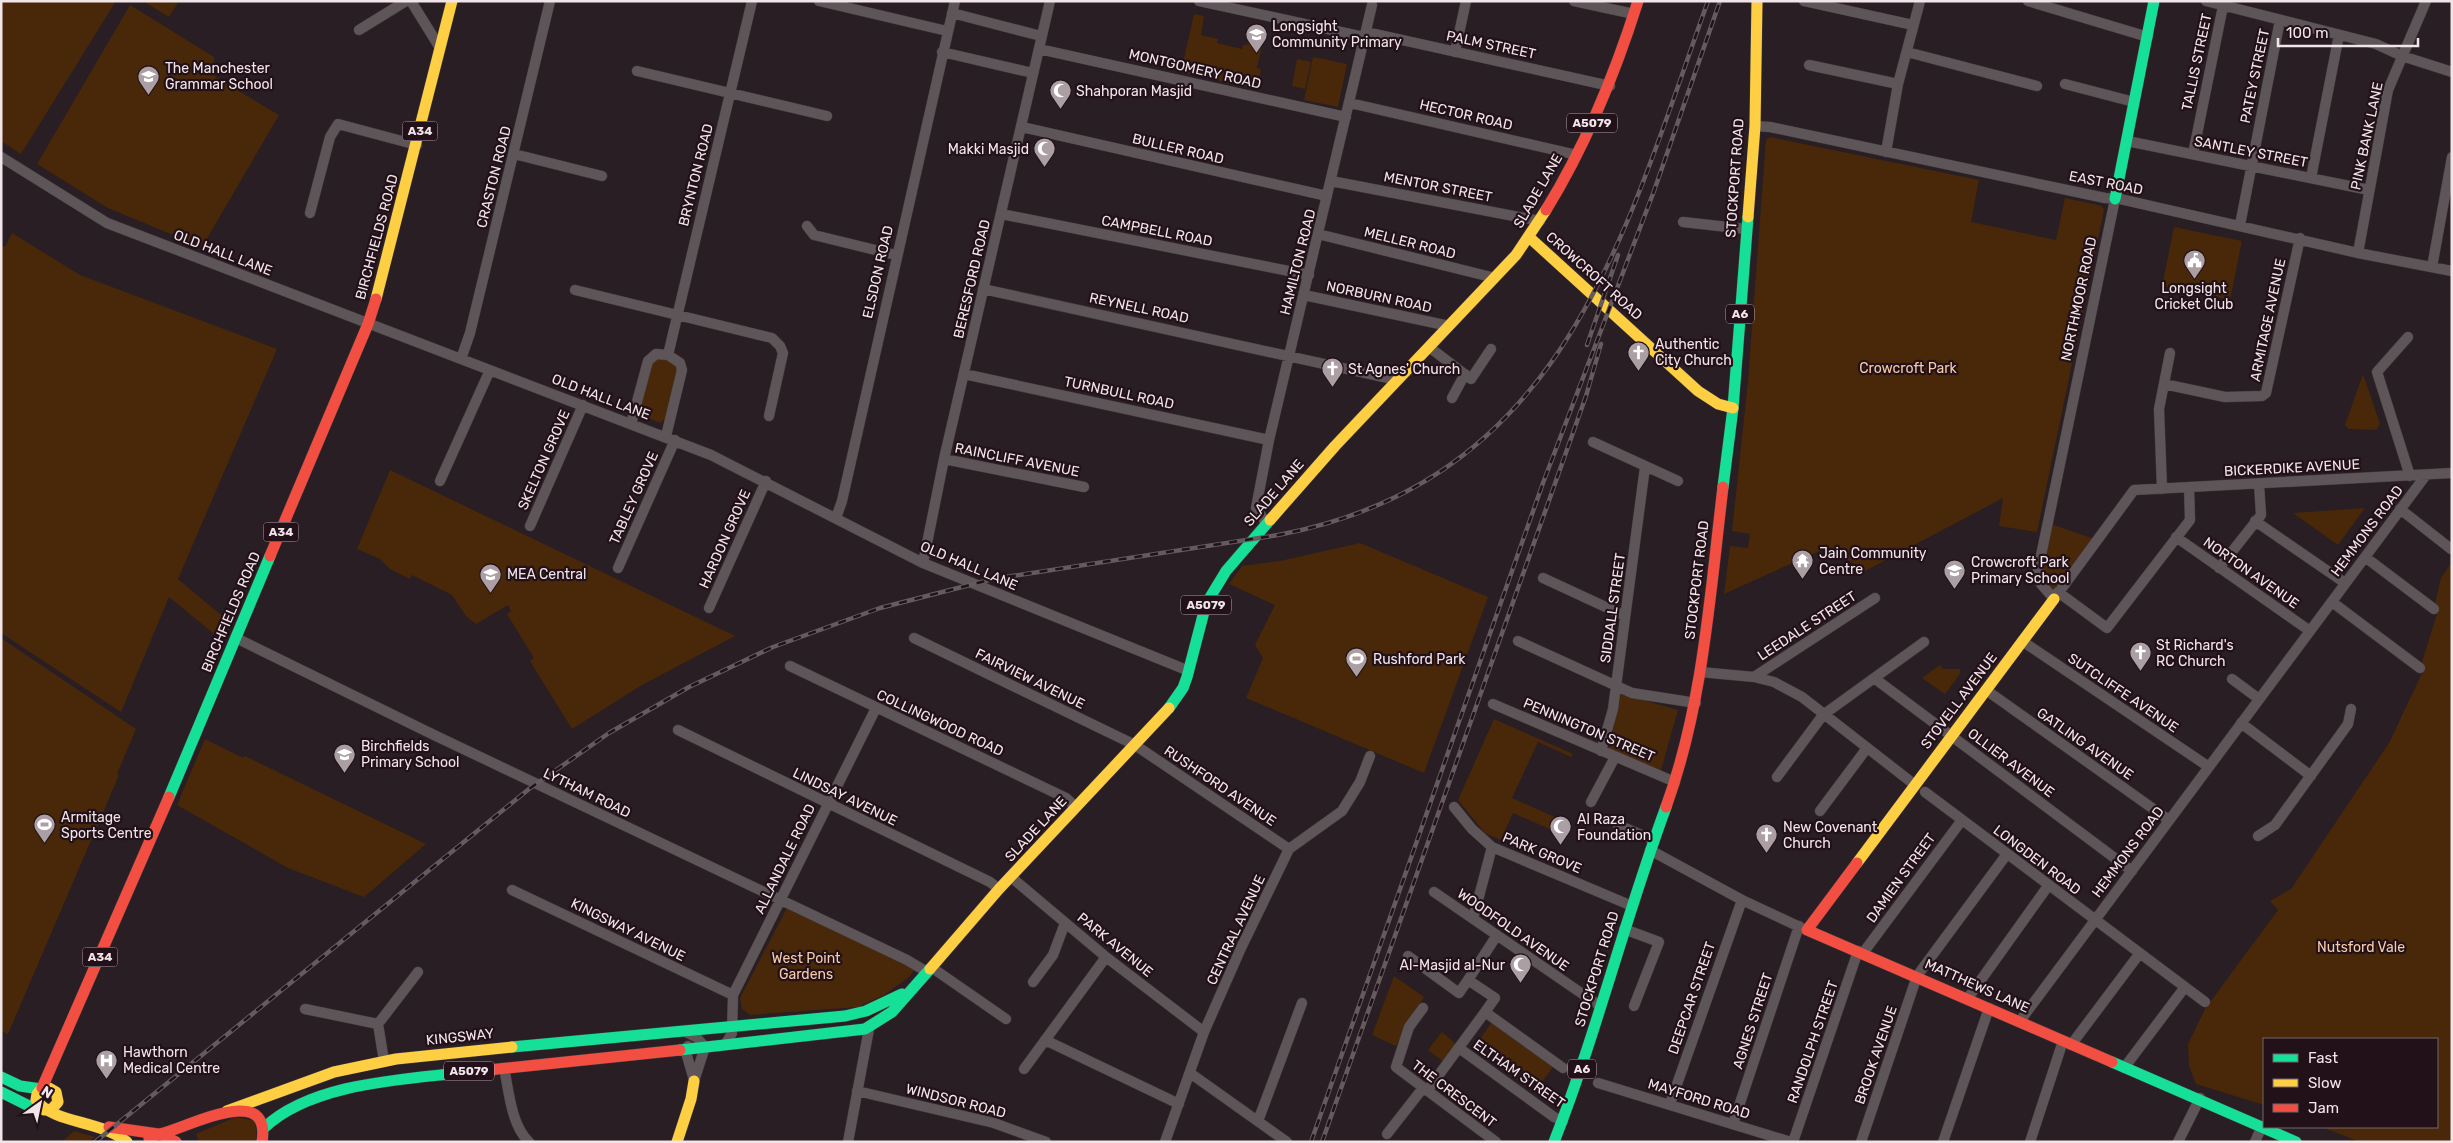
<svg xmlns="http://www.w3.org/2000/svg" width="2453" height="1143" font-family="Rubik,sans-serif">
<style>
.green{fill:#482809}
.lines{fill:none;stroke-linecap:round;stroke-linejoin:round}
.street-casing{stroke:#41393c;stroke-width:11}
.fast-casing{stroke:#41393c;stroke-width:12}
.slow-casing{stroke:#41393c;stroke-width:12}
.jam-casing{stroke:#41393c;stroke-width:12}
.street{stroke:#5d5558;stroke-width:10}
.fast{stroke:#16e098;stroke-width:11}
.slow{stroke:#ffcf43;stroke-width:11}
.jam{stroke:#f24e42;stroke-width:11}
.rail-casing{stroke:#645b5f;stroke-width:4.5}
.rail{stroke:#221118;stroke-width:2.5;stroke-dasharray:8;stroke-linecap:butt}
.labels{text-anchor:middle;dominant-baseline:central;stroke-width:4.5;stroke-linejoin:round;paint-order:stroke}
.shield{fill:#221118;stroke:#b4a5ab;stroke-width:1}
.shield-label{font-size:12px;font-weight:bold;fill:#f2e5ea}
.poi-label{font-size:14px;fill:#f2e5ea;stroke:#221118;text-anchor:start}
.street-label{font-size:14px;fill:#f2e5ea;stroke:#221118}
.park-label{font-size:14px;fill:#f8ccaa;stroke:#221118}
</style>
<rect width="100%" height="100%" fill="#281e23"/>
<!-- green -->
<path class="green" d="M1,1H116L21,154L1,141Z
M143,1H179L169,17Z
M130,5L214,57L215,77L279,115L202,247L108,208L37,164Z
M1194,14L1204,16L1201,35L1218,39L1217,43L1242,49L1243,45H1247L1248,42L1262,46L1257,68L1261,69L1257,89L1181,72Z
M1313,57L1347,64L1338,107L1304,100Z
M1297,59L1311,62L1305,89L1292,86Z
M1770,137L1979,180L1971,222L2056,240L2065,198L2102,206L2104,210L2037,532L1999,526L2003,498L1865,571L1828,547L1724,594L1730,546L1748,548L1750,534L1732,531L1748,381L1766,140Z
M2174,227L2242,241L2230,300L2162,286Z
M12,233L80,275L277,349L178,579L227,620L219,638L169,597L121,712L1,633V245L5,247Z
M654,358L673,360L678,368L666,417L661,423L640,415L639,413L651,361Z
M2363,374L2380,424L2376,430L2349,429L2345,425Z
M390,470L735,636L642,685L572,729L530,661L534,658L507,614L511,611L508,605L476,624L466,616L452,595L412,575L410,579L390,569L380,559L357,549Z
M2365,508L2338,545L2293,513Z
M2048,523L2097,540L2054,599L2041,584Z
M1360,543L1488,597L1424,773L1246,698L1263,658L1255,645L1275,605L1229,584L1242,566L1280,561Z
M2452,562V1142H2360L2322,1127H2437V1039H2264V1105L2196,1084L2189,1066L2188,1044L2205,1009L2278,910L2270,901L2291,889L2389,743L2423,671L2420,668L2437,614L2434,609L2441,578Z
M1,638L136,729L117,774L119,775L8,1034L1,1031Z
M1940,665L1943,669H1960V674L1945,694L1922,678Z
M1621,694L1678,710L1661,770L1608,750Z
M1494,719L1573,754L1571,757L1538,742L1512,798L1559,819L1554,831L1513,813L1501,840L1485,833L1458,800Z
M205,739L243,758L245,756L426,844L364,897L288,868L177,805Z
M787,908L915,969L909,977L884,995L858,1007L750,1015L742,1009L740,998Z
M1394,976L1424,997L1396,1046L1372,1035Z
M1492,1022L1553,1067L1541,1083L1480,1039Z
M1442,1032L1457,1045L1444,1062L1428,1050Z
M236,1117L255,1121L257,1142H199L196,1134Z
M74,1131L95,1137L89,1142H62Z"/>
<g class="lines">
<defs>
<path id="street" d="M411,1L440,48
M819,1L947,31
M1199,1L1364,37
M1574,1L1634,14
M1804,1L1913,25
M2028,1L2148,37
M2206,1L2376,44L2402,56L2452,72
M952,13L1041,36
M359,30L406,1
M1366,32L1610,86
M1039,49L1346,117
M942,52L1033,73
M1455,52L1466,1
M1907,52L2037,86
M1809,65L1898,84
M637,71L827,116
M2065,84L2134,102
M1350,103L1577,155
M1755,126L1770,127L2105,198L2120,199L2358,253L2452,271
M1022,127L1327,196
M2127,141L2369,190
M1886,152L1898,84L1920,1
M514,154L602,176
M2193,154L2223,6
M1,157L107,223L711,455L923,563L1189,671
M2311,178L2339,35
M1331,181L1540,221
M2115,199L2038,570L2041,584L2054,599L2134,490L2452,473
M310,213L330,137L338,124L417,145
M1001,214L1309,275
M1683,222L1746,229
M2240,225L2280,20
M807,226L814,235L896,255
M1318,234L1495,278
M2358,253L2388,90L2426,1
M2432,267L2452,157
M983,289L1397,380
M575,290L772,338L780,346L783,353L769,416
M1304,295L1449,326
M2408,337L2377,372L2410,476
M1429,347L1471,379L1491,349
M668,355L752,1
M461,359L470,333L550,1
M964,374L1269,440
M2164,384L2225,397L2262,396L2266,393L2300,238
M1452,398L1465,374
M631,424L648,361L656,354L668,355L680,363L682,370L666,436
M1593,442L1678,481
M944,459L1084,487
M440,481L490,370
M2162,489L2159,409L2170,353
M2400,509L2451,549
M836,518L842,501L955,1
M2255,521L2345,583
M1266,523L1256,508L1269,440L1372,5
M530,526L583,405
M2176,537L2310,631
M2365,557L2434,609
M923,563L944,459L1050,1
M618,568L675,440
M2219,568L2261,515L2259,484
M1543,578L1625,616
M2058,592L2107,628L2190,520L2189,487
M2332,602L2420,668
M709,608L766,481
M236,638L434,735L907,960L927,972
M914,638L1135,745L1289,849
M1518,641L1632,693L1696,703
M2022,641L2209,767
M790,666L1066,798L1076,807
M1700,672L1754,677L1774,682L1802,697L1915,785
M1754,677L1875,598
M1874,678L2132,871
M2232,679L2259,699
M1986,690L2169,820
M1493,704L1675,782
M2241,723L2311,776
M678,730L990,882L999,889
M1601,751L1613,709L1645,467
M1777,777L1823,715L1924,642
M1925,792L2205,1002
M1591,802L1615,757
M1454,807L1472,829L1492,847L1632,906
M1820,811L1867,748
M1618,825L1654,840
M2258,836L2275,825L2348,724L2351,709
M1650,850L1742,900L1804,929
M1011,877L1106,957L1204,1032
M512,890L733,995
M1434,892L1600,1006
M1473,919L1492,847
M1624,929L1659,942L1634,1006
M1863,953L1962,820
M1408,956L1459,993L1468,980L1495,998L1485,1012L1563,1068
M931,967L1006,1019
M1468,980L1497,935
M1033,982L1053,955L1065,923
M1968,998L2048,886
M1423,1008L1409,1027L1396,1067L1496,1142
M305,1009L378,1024L384,1061
M2020,1021L2426,475
M378,1024L418,972
M684,1031L696,1037L705,1047L694,1081
M1045,1040L1179,1104
M725,1045L732,1033L733,995L876,708
M2071,1045L2140,953
M688,1046L685,1049L694,1080
M1459,1048L1554,1117L1563,1121
M504,1068C509,1091 511,1125 529,1142
M2124,1068L2185,987
M1024,1069L1106,957
M1190,1073L1287,1142
M1598,1083L1791,1142
M857,1091L994,1123L1046,1142
M1427,1091L1485,1012
M1670,1104L1742,900
M1258,1121L1302,1003
M1733,1124L1799,926
M1387,1134L1423,1088
M848,1142L869,1029
M1165,1142L1204,1032L1241,948L1289,849L1342,811L1360,782L1370,756
M1793,1142L1858,951
M1861,1142L1917,976L2007,854
M1943,1142L1989,1008
M2030,1142L2063,1041
M2178,1142L2200,1098
M2255,1142L2262,1126"/>
<path id="fast" d="M2115,199L2154,1
M1723,487L1733,408L1748,217
M1169,708L1183,688L1187,677L1206,604L1226,571L1270,520
M169,797L270,556
M512,1047L845,1016L866,1011L902,994
M680,1050L865,1029L892,1012L930,969
M2112,1062L2296,1142
M1,1077L20,1086L41,1089
M1,1092L29,1106L43,1109
M264,1128C308,1086 392,1080 450,1074
M1554,1142C1597,1032 1625,918 1666,807"/>
<path id="slow" d="M1748,217L1755,126L1757,1
M1529,237L1698,391L1718,404L1733,408
M376,299L452,1
M1270,520L1335,446L1516,255L1546,210
M1857,863L2054,599
M930,969L999,889L1169,708
M44,1110L52,1109L58,1102L56,1092L49,1088H42L37,1094L36,1100C54,1124 101,1120 127,1142
M227,1111L334,1072L396,1059L512,1047
M677,1142L691,1099L694,1081"/>
<path id="jam" d="M1546,210C1586,145 1615,74 1638,1
M270,556L368,324L376,299
M1666,807C1703,705 1710,595 1723,487
M1857,863L1807,930L2112,1062
M450,1074L680,1050
M42,1088L169,797
M109,1127L158,1134
M160,1134C185,1129 272,1080 262,1142
M149,1138L160,1134L176,1142"/>
</defs>
<!-- street casing -->
<use href="#street" class="street-casing"/>
<!-- fast casing -->
<use href="#fast" class="fast-casing"/>
<!-- slow casing -->
<use href="#slow" class="slow-casing"/>
<!-- jam casing -->
<use href="#jam" class="jam-casing"/>
<!-- street -->
<use href="#street" class="street"/>
<!-- fast -->
<use href="#fast" class="fast"/>
<!-- slow -->
<use href="#slow" class="slow"/>
<!-- jam -->
<use href="#jam" class="jam"/>
<defs>
<path id="rail" d="M1587,345L1618,255
M95,1142L529,789L609,733L689,687L773,647L880,608L993,579L1278,535C1564,481 1623,238 1708,1
M1311,1142L1543,483L1654,191L1720,1
M1322,1142L1586,396L1601,344"/>
</defs>
<!-- rail casing -->
<use href="#rail" class="rail-casing"/>
<!-- rail -->
<use href="#rail" class="rail"/>
</g>
<!-- icons -->
<defs>
<symbol id="school-pin" viewBox="-11 -11 22 30"><path d="M0 17L-7.5 6A9.5 9.5 0 1 1 7.5 6Z" fill="#ab9fa4" stroke="#221118"/><path d="M0-5L7-2L0 1L-7-2ZM-4 1L0 2.5L4 1V4Q0 6-4 4Z" fill="#fff"/></symbol>
<symbol id="mosque-pin" viewBox="-11 -11 22 30"><path d="M0 17L-7.5 6A9.5 9.5 0 1 1 7.5 6Z" fill="#ab9fa4" stroke="#221118"/><path d="M3.5-4.9A6 6 0 1 0 3.5 4.9A5 5 0 1 1 3.5-4.9Z" fill="#fff"/></symbol>
<symbol id="civic-pin" viewBox="-11 -11 22 30"><path d="M0 17L-7.5 6A9.5 9.5 0 1 1 7.5 6Z" fill="#ab9fa4" stroke="#221118"/><path d="M-.6-6.5H3V-4.5H.6V-3L4-1V1h2V6H-6V1h2V-1L-.6-3ZM-1.2 2.5V6h2.4V2.5Z" fill="#fff"/></symbol>
<symbol id="church-pin" viewBox="-11 -11 22 30"><path d="M0 17L-7.5 6A9.5 9.5 0 1 1 7.5 6Z" fill="#ab9fa4" stroke="#221118"/><path d="M-1.2-6h2.4v3.5h3.3v2.4h-3.3V6h-2.4V-.1h-3.3v-2.4h3.3Z" fill="#fff"/></symbol>
<symbol id="temple-pin" viewBox="-11 -11 22 30"><path d="M0 17L-7.5 6A9.5 9.5 0 1 1 7.5 6Z" fill="#ab9fa4" stroke="#221118"/><path d="M0-6L5-2H3V0L6.5 2.5H4V6H1.5V3h-3V6H-4V2.5H-6.5L-3 0V-2H-5Z" fill="#fff"/></symbol>
<symbol id="stadium-pin" viewBox="-11 -11 22 30"><path d="M0 17L-7.5 6A9.5 9.5 0 1 1 7.5 6Z" fill="#ab9fa4" stroke="#221118"/><path d="M0-5a6.5 5 0 1 0 0 10a6.5 5 0 1 0 0-10ZM-3.5-1.8h7v3.6h-7Z" fill="#fff"/></symbol>
<symbol id="hospital-pin" viewBox="-11 -11 22 30"><path d="M0 17L-7.5 6A9.5 9.5 0 1 1 7.5 6Z" fill="#ab9fa4" stroke="#221118"/><path d="M-5-5h3v3.5h4V-5h3V5h-3V1.5h-4V5h-3Z" fill="#fff"/></symbol>
</defs>
<g fill-rule="evenodd">
<use href="#school-pin" x="1244" y="22" width="25" height="34"/>
<use href="#school-pin" x="136" y="64" width="25" height="34"/>
<use href="#mosque-pin" x="1048" y="78" width="25" height="34"/>
<use href="#mosque-pin" x="1032" y="136" width="25" height="34"/>
<use href="#civic-pin" x="2182" y="248" width="25" height="34"/>
<use href="#church-pin" x="1626" y="340" width="25" height="34"/>
<use href="#church-pin" x="1320" y="356" width="25" height="34"/>
<use href="#temple-pin" x="1790" y="548" width="25" height="34"/>
<use href="#school-pin" x="1942" y="558" width="25" height="34"/>
<use href="#school-pin" x="478" y="562" width="25" height="34"/>
<use href="#church-pin" x="2128" y="640" width="25" height="34"/>
<use href="#stadium-pin" x="1344" y="646" width="25" height="34"/>
<use href="#school-pin" x="332" y="742" width="25" height="34"/>
<use href="#stadium-pin" x="32" y="812" width="25" height="34"/>
<use href="#mosque-pin" x="1548" y="814" width="25" height="34"/>
<use href="#church-pin" x="1754" y="822" width="25" height="34"/>
<use href="#mosque-pin" x="1508" y="952" width="25" height="34"/>
<use href="#hospital-pin" x="94" y="1048" width="25" height="34"/>
</g>
<g class="labels">
<!-- shield labels -->
<g class="shield">
<rect x="1567" y="113.5" width="50" height="19" rx="4"/>
<rect x="402.5" y="121.5" width="35" height="19" rx="4"/>
<rect x="1726" y="304.5" width="28" height="19" rx="4"/>
<rect x="263.5" y="522.5" width="35" height="19" rx="4"/>
<rect x="1181" y="595.5" width="50" height="19" rx="4"/>
<rect x="82.5" y="947.5" width="35" height="19" rx="4"/>
<rect x="1568" y="1059.5" width="28" height="19" rx="4"/>
<rect x="444" y="1061.5" width="50" height="19" rx="4"/>
</g>
<g class="shield-label">
<text x="1592" y="123">A5079</text>
<text x="420" y="131">A34</text>
<text x="1740" y="314">A6</text>
<text x="281" y="532">A34</text>
<text x="1206" y="605">A5079</text>
<text x="100" y="957">A34</text>
<text x="1582" y="1069">A6</text>
<text x="469" y="1071">A5079</text>
</g>
<!-- poi labels -->
<g class="poi-label">
<text x="1272" y="26">Longsight<tspan x="1272" dy="16">Community Primary</tspan></text>
<text x="165" y="68">The Manchester<tspan x="165" dy="16">Grammar School</tspan></text>
<text x="1076" y="91">Shahporan Masjid</text>
<text x="1029" y="149" text-anchor="end">Makki Masjid</text>
<text x="2194" y="288" text-anchor="middle">Longsight<tspan x="2194" dy="16">Cricket Club</tspan></text>
<text x="1655" y="344">Authentic<tspan x="1655" dy="16">City Church</tspan></text>
<text x="1348" y="369">St Agnes' Church</text>
<text x="1819" y="553">Jain Community<tspan x="1819" dy="16">Centre</tspan></text>
<text x="1971" y="562">Crowcroft Park<tspan x="1971" dy="16">Primary School</tspan></text>
<text x="507" y="574">MEA Central</text>
<text x="2156" y="645">St Richard's<tspan x="2156" dy="16">RC Church</tspan></text>
<text x="1373" y="659">Rushford Park</text>
<text x="361" y="746">Birchfields<tspan x="361" dy="16">Primary School</tspan></text>
<text x="61" y="817">Armitage<tspan x="61" dy="16">Sports Centre</tspan></text>
<text x="1577" y="819">Al Raza<tspan x="1577" dy="16">Foundation</tspan></text>
<text x="1783" y="827">New Covenant<tspan x="1783" dy="16">Church</tspan></text>
<text x="1505" y="965" text-anchor="end">Al-Masjid al-Nur</text>
<text x="123" y="1052">Hawthorn<tspan x="123" dy="16">Medical Centre</tspan></text>
</g>
<!-- street labels -->
<g class="street-label">
<text transform="translate(1491 45) rotate(12)">PALM STREET</text>
<text transform="translate(2197 62) rotate(-78)">TALLIS STREET</text>
<text transform="translate(1195 69) rotate(13)">MONTGOMERY ROAD</text>
<text transform="translate(2255 76) rotate(-78)">PATEY STREET</text>
<text transform="translate(1466 115) rotate(13)">HECTOR ROAD</text>
<text transform="translate(2367 136) rotate(-78)">PINK BANK LANE</text>
<text transform="translate(1178 149) rotate(13)">BULLER ROAD</text>
<text transform="translate(2251 152) rotate(11)">SANTLEY STREET</text>
<text transform="translate(696 175) rotate(-76)">BRYNTON ROAD</text>
<text transform="translate(494 177) rotate(-76)">CRASTON ROAD</text>
<text transform="translate(1735 178) rotate(-86)">STOCKPORT ROAD</text>
<text transform="translate(2106 183) rotate(11)">EAST ROAD</text>
<text transform="translate(1438 187) rotate(11)">MENTOR STREET</text>
<text transform="translate(1538 191) rotate(-60)">SLADE LANE</text>
<text transform="translate(1157 231) rotate(11)">CAMPBELL ROAD</text>
<text transform="translate(377 237) rotate(-75)">BIRCHFIELDS ROAD</text>
<text transform="translate(1410 243) rotate(14)">MELLER ROAD</text>
<text transform="translate(223 253) rotate(21)">OLD HALL LANE</text>
<text transform="translate(1298 262) rotate(-76)">HAMILTON ROAD</text>
<text transform="translate(878 272) rotate(-77)">ELSDON ROAD</text>
<text transform="translate(1594 276) rotate(42)">CROWCROFT ROAD</text>
<text transform="translate(972 279) rotate(-77)">BERESFORD ROAD</text>
<text transform="translate(1379 297) rotate(12)">NORBURN ROAD</text>
<text transform="translate(2079 299) rotate(-78)">NORTHMOOR ROAD</text>
<text transform="translate(1139 308) rotate(12)">REYNELL ROAD</text>
<text transform="translate(2268 320) rotate(-78)">ARMITAGE AVENUE</text>
<text transform="translate(1119 393) rotate(12)">TURNBULL ROAD</text>
<text transform="translate(601 397) rotate(21)">OLD HALL LANE</text>
<text transform="translate(544 460) rotate(-66)">SKELTON GROVE</text>
<text transform="translate(1017 460) rotate(11)">RAINCLIFF AVENUE</text>
<text transform="translate(2292 468) rotate(-3)">BICKERDIKE AVENUE</text>
<text transform="translate(1274 493) rotate(-49)">SLADE LANE</text>
<text transform="translate(634 498) rotate(-66)">TABLEY GROVE</text>
<text transform="translate(2367 531) rotate(-53)">HEMMONS ROAD</text>
<text transform="translate(725 539) rotate(-66)">HARDON GROVE</text>
<text transform="translate(969 566) rotate(23)">OLD HALL LANE</text>
<text transform="translate(2251 573) rotate(35)">NORTON AVENUE</text>
<text transform="translate(1697 580) rotate(-83)">STOCKPORT ROAD</text>
<text transform="translate(1613 608) rotate(-82)">SIDDALL STREET</text>
<text transform="translate(231 612) rotate(-67)">BIRCHFIELDS ROAD</text>
<text transform="translate(1807 626) rotate(-33)">LEEDALE STREET</text>
<text transform="translate(1030 679) rotate(26)">FAIRVIEW AVENUE</text>
<text transform="translate(2123 693) rotate(34)">SUTCLIFFE AVENUE</text>
<text transform="translate(1959 701) rotate(-53)">STOVELL AVENUE</text>
<text transform="translate(940 723) rotate(25)">COLLINGWOOD ROAD</text>
<text transform="translate(1589 730) rotate(23)">PENNINGTON STREET</text>
<text transform="translate(2085 744) rotate(35)">GATLING AVENUE</text>
<text transform="translate(2011 763) rotate(37)">OLLIER AVENUE</text>
<text transform="translate(1220 786) rotate(34)">RUSHFORD AVENUE</text>
<text transform="translate(587 793) rotate(26)">LYTHAM ROAD</text>
<text transform="translate(845 797) rotate(26)">LINDSAY AVENUE</text>
<text transform="translate(1036 829) rotate(-47)">SLADE LANE</text>
<text transform="translate(2128 852) rotate(-53)">HEMMONS ROAD</text>
<text transform="translate(1542 853) rotate(23)">PARK GROVE</text>
<text transform="translate(785 859) rotate(-64)">ALLANDALE ROAD</text>
<text transform="translate(2037 860) rotate(37)">LONGDEN ROAD</text>
<text transform="translate(1901 878) rotate(-54)">DAMIEN STREET</text>
<text transform="translate(628 930) rotate(26)">KINGSWAY AVENUE</text>
<text transform="translate(1236 930) rotate(-65)">CENTRAL AVENUE</text>
<text transform="translate(1513 930) rotate(35)">WOODFOLD AVENUE</text>
<text transform="translate(1115 945) rotate(39)">PARK AVENUE</text>
<text transform="translate(1597 969) rotate(-73)">STOCKPORT ROAD</text>
<text transform="translate(1977 986) rotate(24)">MATTHEWS LANE</text>
<text transform="translate(1692 998) rotate(-71)">DEEPCAR STREET</text>
<text transform="translate(1753 1021) rotate(-72)">AGNES STREET</text>
<text transform="translate(460 1037) rotate(-6)">KINGSWAY</text>
<text transform="translate(1813 1042) rotate(-71)">RANDOLPH STREET</text>
<text transform="translate(1876 1055) rotate(-71)">BROOK AVENUE</text>
<text transform="translate(1519 1074) rotate(35)">ELTHAM STREET</text>
<text transform="translate(1454 1094) rotate(37)">THE CRESCENT</text>
<text transform="translate(1699 1099) rotate(17)">MAYFORD ROAD</text>
<text transform="translate(956 1101) rotate(14)">WINDSOR ROAD</text>
</g>
<!-- park labels -->
<g class="park-label">
<text x="1908" y="368">Crowcroft Park</text>
<text x="2361" y="947">Nutsford Vale</text>
<text x="806" y="958">West Point<tspan x="806" dy="16">Gardens</tspan></text>
</g>
</g>
<!-- border -->
<rect width="2453" height="1143" fill="none" stroke="#f2e5ea" stroke-width="5"/>
<!-- legend -->
<rect x="2263" y="1038" width="175" height="90" fill="#221118" stroke="#75666c"/>
<rect x="2273" y="1054" width="25" height="8" fill="#16e098" stroke="#75666c"/>
<text x="2308" y="1063" font-size="15" fill="#f2e5ea">Fast</text>
<rect x="2273" y="1079" width="25" height="8" fill="#ffcf43" stroke="#75666c"/>
<text x="2308" y="1088" font-size="15" fill="#f2e5ea">Slow</text>
<rect x="2273" y="1104" width="25" height="8" fill="#f24e42" stroke="#75666c"/>
<text x="2308" y="1113" font-size="15" fill="#f2e5ea">Jam</text>
<!-- north arrow -->
<g transform="translate(40 1103) rotate(33)" stroke="#221118" stroke-width="4" paint-order="stroke">
<path d="M0-4L9 19L0 12L-9 19Z" fill="#f2e5ea"/>
<text y="-8" font-size="14" font-weight="bold" text-anchor="middle" fill="#f2e5ea">N</text>
</g>
<!-- scale -->
<path d="M2278 38v8h140v-8" fill="none" stroke="#f2e5ea" stroke-width="2.5"/>
<text x="2286" y="38" font-size="15" fill="#f2e5ea" stroke="#221118" stroke-width="4" paint-order="stroke">100 m</text>
</svg>
